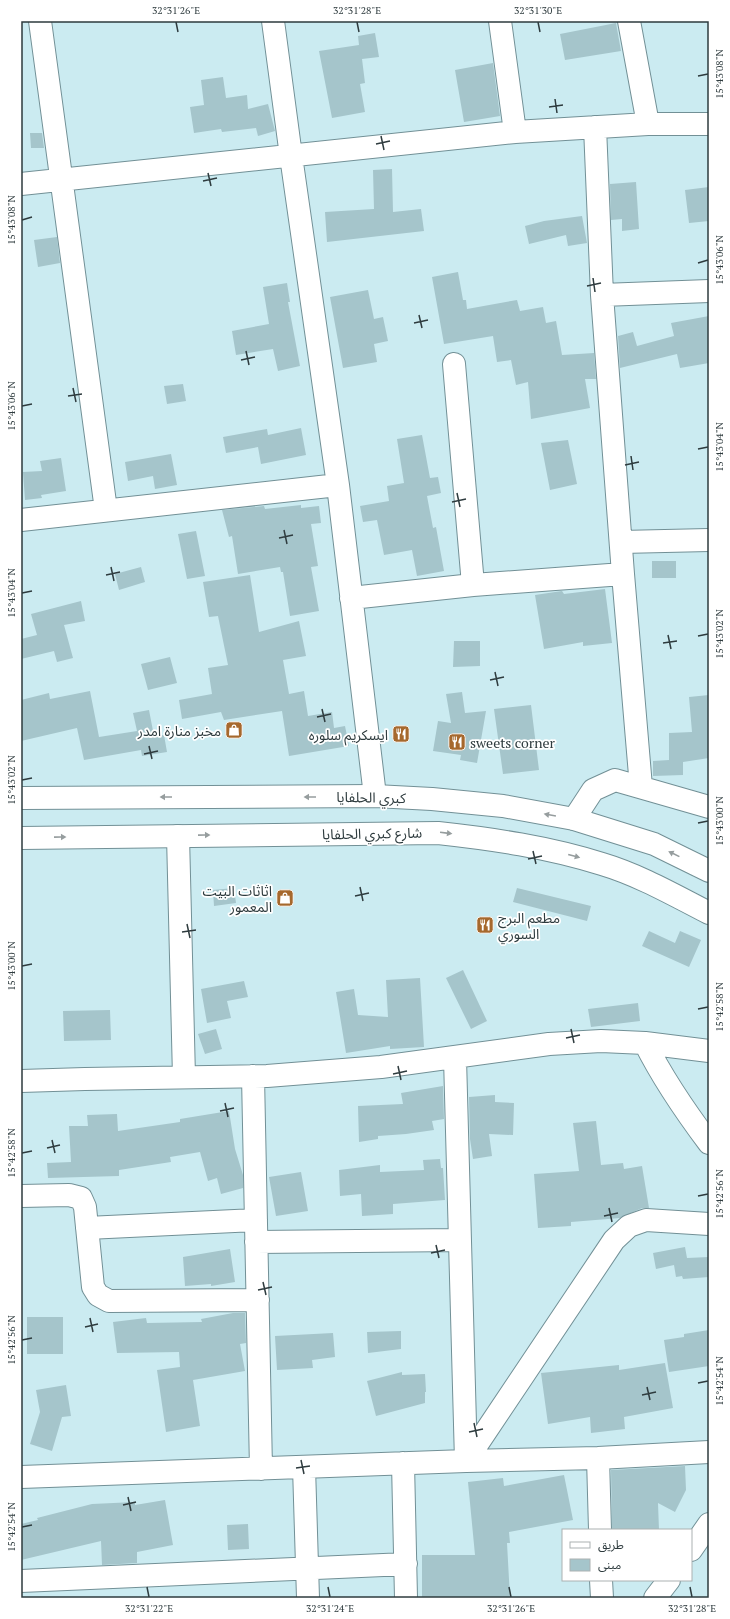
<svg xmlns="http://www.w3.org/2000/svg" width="730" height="1619" font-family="'PT Serif','Noto Sans Arabic',serif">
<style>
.building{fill:#a5c5cb}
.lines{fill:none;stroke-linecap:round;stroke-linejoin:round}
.street-casing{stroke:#729096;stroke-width:24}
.primary-casing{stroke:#729096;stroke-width:24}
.street{stroke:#fff;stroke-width:22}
.primary{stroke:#fff;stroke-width:22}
.oneway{fill:#969d9e}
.ticks{fill:none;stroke:#2e3b3e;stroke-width:1.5}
.labels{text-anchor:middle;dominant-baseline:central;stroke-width:3.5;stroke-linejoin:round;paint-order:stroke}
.poi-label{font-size:14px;fill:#2e3b3e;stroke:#fff;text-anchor:end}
.street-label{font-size:14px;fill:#2e3b3e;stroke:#fff}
.neatline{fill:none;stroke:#2e3b3e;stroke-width:1.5}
.ticks-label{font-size:10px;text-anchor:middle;fill:#2e3b3e}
</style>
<rect width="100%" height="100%" fill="#cbebf1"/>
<!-- building -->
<path class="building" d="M616,23L621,51L565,60L560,34Z
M375,33L379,57L362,59L365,83L360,84L365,112L332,118L319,51L359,45L358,36Z
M493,63L500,116L464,122L455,70Z
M223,77L226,98L247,95L248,109L268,104L275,131L258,136L256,128L222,132L221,129L194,133L190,107L204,105L201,80Z
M30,133H42L44,148H31Z
M392,169L393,212L421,209L424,231L327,242L325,212L374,209L373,170Z
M636,182L639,229L622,231V219L611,220L610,184Z
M709,187V221L689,223L685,190Z
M582,216L587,243L568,246L566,235L529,244L525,226L544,221Z
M57,237L60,263L38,267L34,240Z
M458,272L463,300H466L467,309L517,300L520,311L543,307L546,323L556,321L562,355L594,353L596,379H585L590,408L531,419L528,382L516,385L511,360L497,362L493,336L444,344L432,277Z
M287,283L290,302H288L300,366L278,371L273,349L236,355L232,331L269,324L263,287Z
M368,290L374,319L383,317L388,341L374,344L377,362L343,368L330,297Z
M709,316V363L680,368L677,354L620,368L618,336L633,332L637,346L674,336L671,323Z
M183,384L186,401L167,404L164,386Z
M301,428L306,455L261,464L258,447L226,453L223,437L267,429L268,435Z
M422,435L430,478L438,477L441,493L427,496L433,528L436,527L444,571L417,576L412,550L384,555L377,520L363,522L360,506L389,501L387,486L404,483L397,439Z
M568,440L577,484L550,490L541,443Z
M171,454L177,485L155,489L153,476L128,481L125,462Z
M61,458L66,491L41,495L42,498L25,500L23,472L42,471L40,461Z
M301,505V508L319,506L321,523L311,524L318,566L311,567L319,611L290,616L283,572H281L280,567L238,574L232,536L229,537L222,510L264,506L265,509Z
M196,531L205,576L187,579L178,534Z
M652,561H676V578H652Z
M141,567L145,582L119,590L115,574Z
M250,575L259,632L299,621L306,656L283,660L289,694L304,691L308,716L332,712L334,728L345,726L349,746L289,756L282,711L224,720L221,712L182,719L179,700L212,694L208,668L228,665L218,616L209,617L203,582Z
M605,589L612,643L583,646V642L544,649L535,595L562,591L564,594Z
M81,601L85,621L64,625L73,658L57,662L54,651L21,659V639L37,635L31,614Z
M454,641H480V666L453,667Z
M170,657L177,683L148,690L141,664Z
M90,691L99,737L137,731L133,713L149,710L154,736L164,735L167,752L142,756L141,750L84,760L77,728L21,741V700L49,693L50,699Z
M462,692L465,713L486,711L477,763L460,760L461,755L433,751L438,721L451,723L446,694Z
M709,695V758L683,762V775L653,776V761L669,760V733L692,732L689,697Z
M531,705L539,770L503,774L494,709Z
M234,888L236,903L214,906L213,890Z
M517,888L591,906L587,921L513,902Z
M649,931L675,943L680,931L701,940L689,967L642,946Z
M463,970L487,1021L471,1029L446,978Z
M420,978L424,1047L390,1049V1046L346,1053L336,992L354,989L358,1015L388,1017L386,980Z
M244,981L248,997L227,1001L231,1018L207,1023L201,989Z
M638,1003L640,1021L591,1027L588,1009Z
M110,1010L111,1040L64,1041L63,1011Z
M216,1029L222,1049L205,1054L198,1034Z
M443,1086L444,1119L432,1121L434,1130L406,1134L378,1136V1139L359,1142L358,1106L403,1104L401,1093Z
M495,1095V1102L514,1103L513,1135L489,1134L492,1156L473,1159L470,1139L469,1097Z
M229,1111L235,1149L243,1175V1188L221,1194L217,1178L208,1181L200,1152L170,1157L171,1162L119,1170V1176L48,1178L47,1163L71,1162L69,1126H88L87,1115L117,1114L118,1131L180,1122V1119Z
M596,1121L601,1165L623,1163L624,1169L642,1166L649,1208H642L620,1218L571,1222V1226L538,1228L534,1174L579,1171L573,1123Z
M440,1159L441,1168H443L445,1200L393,1204V1214L362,1216L361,1194L340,1196L339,1170L380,1165V1172L424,1170L423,1160Z
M301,1172L308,1211L276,1216L269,1177Z
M685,1247L687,1258L709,1257V1277L683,1279L682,1276L676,1277L674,1265L656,1269L653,1253Z
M230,1249L235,1282L211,1286V1284L185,1286L183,1257Z
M233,1313H245L246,1343L240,1344L245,1371L193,1380L200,1426L166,1432L157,1370L180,1367L179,1352L117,1353L113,1322L146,1318L147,1323L202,1322L201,1319Z
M27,1317H63V1354H27Z
M709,1330V1366L669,1372L664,1340L684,1337V1334Z
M401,1331V1349L368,1353L367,1332Z
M333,1333L335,1357L312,1360L313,1368L277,1370L275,1336Z
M665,1363L673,1408L624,1417L625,1429L591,1433L590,1417L548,1424L541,1373L619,1365V1370Z
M402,1372V1375L425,1374L426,1392H425V1403L376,1416L367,1381Z
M66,1385L71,1416L62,1417L52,1451L30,1444L40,1412L36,1390Z
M685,1466L686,1490L675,1512L658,1503L659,1530H612L611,1470Z
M564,1475L573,1520L509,1532L510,1543H507L510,1598H422V1555H475L468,1482L503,1478L504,1486Z
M165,1500L173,1545L137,1552V1563L102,1565L101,1541L21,1560V1524L38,1520L37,1518L92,1504L135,1502V1505Z
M248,1524L249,1549L228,1550L227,1525Z"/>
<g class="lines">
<defs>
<path id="street" d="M40,21L106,510
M273,21L291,156L338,485L375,796
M500,21L515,132
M629,21L648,124
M595,127L602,295L623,574L641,787
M21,184L515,132L648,124H709
M602,295L709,291
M454,364L473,585
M21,520L338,485
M621,542L709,540
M351,598L473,585L623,574
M574,819L593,790L615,780L709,807
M178,836L184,1077
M645,1043C663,1079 685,1111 709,1143
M455,1058L466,1461
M253,1076L261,1469
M21,1081L85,1079L267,1076L381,1067L549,1044L601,1041L645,1043L709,1051
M21,1196L69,1195L81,1198L85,1207L93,1287L98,1295L109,1301L258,1300
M87,1228L256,1220
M256,1242L459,1240
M598,1458L600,1530
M466,1461L614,1240L629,1226L646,1220L709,1224
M403,1463L406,1598
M304,1467L308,1598
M21,1477L466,1461L598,1458L709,1452
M691,1550L709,1524
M601,1580L602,1598
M21,1581L406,1564
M655,1598L669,1580"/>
<path id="primary" d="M21,798L375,796L432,799L503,806L574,819L654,844L709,871
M21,838L438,833C493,839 548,847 602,864C639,875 674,895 709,913"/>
</defs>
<!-- street casing -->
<use href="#street" class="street-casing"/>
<!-- primary casing -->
<use href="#primary" class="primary-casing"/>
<!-- street -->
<use href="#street" class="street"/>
<!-- primary -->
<use href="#primary" class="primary"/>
</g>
<!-- one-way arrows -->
<defs><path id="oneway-solid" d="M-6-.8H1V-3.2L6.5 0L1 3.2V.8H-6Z"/></defs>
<g class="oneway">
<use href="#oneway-solid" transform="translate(166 797) rotate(180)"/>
<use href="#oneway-solid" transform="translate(310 797) rotate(180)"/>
<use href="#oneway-solid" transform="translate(550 815) rotate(-170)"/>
<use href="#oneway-solid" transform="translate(446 833) rotate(7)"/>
<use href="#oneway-solid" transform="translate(204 835) rotate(-1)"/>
<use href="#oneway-solid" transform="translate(60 837) rotate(-1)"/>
<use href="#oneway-solid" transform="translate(674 854) rotate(-154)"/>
<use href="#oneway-solid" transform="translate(574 856) rotate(15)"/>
</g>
<!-- ticks -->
<path class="ticks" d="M176,22L178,32M357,22L359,32M538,22L540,32M698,76L708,74M555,99L557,113M549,107L563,105M381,136L384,150M376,144L390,141M208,173L211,186M203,181L217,178M22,220L32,217M698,263L708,260M593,278L595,292M587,286L601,283M419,315L422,328M414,323L428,320M246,351L249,365M241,360L255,357M73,388L76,402M68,396L82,394M22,406L32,404M698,449L708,447M631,456L633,470M625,465L639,462M457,493L460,507M452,502L466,499M284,530L287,544M279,538L293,535M111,567L114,581M106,575L120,572M22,593L32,591M668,635L671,649M698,636L708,634M663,643L677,641M495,672L498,686M490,680L504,677M322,709L325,722M317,717L331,714M149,746L152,759M144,754L158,751M22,780L32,778M698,823L708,821M533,851L536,864M528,859L542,856M360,887L363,901M355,896L369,893M187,924L190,938M182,932L196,930M22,966L32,964M698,1009L708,1007M571,1029L574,1043M566,1038L580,1035M398,1066L401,1080M393,1074L407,1071M225,1103L228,1117M220,1111L234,1108M52,1140L55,1153M47,1148L60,1145M22,1153L32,1151M698,1196L708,1194M609,1208L612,1222M604,1216L618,1213M436,1245L439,1258M431,1253L445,1250M263,1282L266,1295M258,1290L272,1287M90,1318L93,1332M85,1327L98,1324M22,1340L32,1338M698,1383L708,1381M647,1387L650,1400M642,1395L656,1392M474,1423L477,1437M469,1432L483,1429M301,1460L304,1474M296,1468L310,1466M128,1497L131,1511M123,1505L136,1502M22,1527L32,1525M147,1587L149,1597M328,1587L330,1597M509,1587L511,1597M690,1587L692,1597"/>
<!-- icons -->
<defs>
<symbol id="shop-square" viewBox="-11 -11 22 22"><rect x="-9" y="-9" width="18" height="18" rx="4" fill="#a6682d" stroke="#fff"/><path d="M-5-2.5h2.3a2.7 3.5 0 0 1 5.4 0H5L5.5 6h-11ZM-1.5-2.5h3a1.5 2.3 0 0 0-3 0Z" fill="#fff"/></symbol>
<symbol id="restaurant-square" viewBox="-11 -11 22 22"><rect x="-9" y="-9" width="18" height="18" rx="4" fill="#a6682d" stroke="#fff"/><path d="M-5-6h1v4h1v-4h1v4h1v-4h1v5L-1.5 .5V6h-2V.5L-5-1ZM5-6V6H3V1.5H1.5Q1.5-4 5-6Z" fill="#fff"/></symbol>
</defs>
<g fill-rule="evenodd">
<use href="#shop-square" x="224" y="720" width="20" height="20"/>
<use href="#restaurant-square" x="391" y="724" width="20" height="20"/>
<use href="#restaurant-square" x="447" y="732" width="20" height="20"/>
<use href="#shop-square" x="275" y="888" width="20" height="20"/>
<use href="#restaurant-square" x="475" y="915" width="20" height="20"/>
</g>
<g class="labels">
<!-- poi labels -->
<g class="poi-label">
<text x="221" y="730">مخبز منارة امدر</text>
<text x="388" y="734">ايسكريم سلوره</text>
<text x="470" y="742" text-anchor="start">sweets corner</text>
<text x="272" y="890">اثاثات البيت<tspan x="272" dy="16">المعمور</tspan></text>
<text x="498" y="917" text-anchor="start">مطعم البرج<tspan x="498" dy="16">السوري</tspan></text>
</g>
<!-- street labels -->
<g class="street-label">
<text transform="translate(371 797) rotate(1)">كبري الحلفايا</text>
<text transform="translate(372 833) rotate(-1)">شارع كبري الحلفايا</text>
</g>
</g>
<!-- border -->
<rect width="730" height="1619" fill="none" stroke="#ffffff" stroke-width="44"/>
<!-- legend -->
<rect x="562" y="1529" width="130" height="52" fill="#ffffff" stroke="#abb1b2"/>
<rect x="570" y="1542" width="20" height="6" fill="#ffffff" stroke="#abb1b2"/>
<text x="598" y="1549" font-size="12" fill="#2e3b3e">طريق</text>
<rect x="570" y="1559" width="20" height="12" fill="#a5c5cb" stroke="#abb1b2"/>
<text x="598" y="1569" font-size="12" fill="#2e3b3e">مبنى</text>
<rect x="22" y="22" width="686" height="1575" class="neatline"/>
<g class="ticks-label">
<text x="176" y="14">32°31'26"E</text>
<text x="357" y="14">32°31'28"E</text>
<text x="538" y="14">32°31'30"E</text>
<text transform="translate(719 74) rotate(-90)" y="4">15°43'08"N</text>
<text transform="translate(11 220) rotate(-90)" y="4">15°43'08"N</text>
<text transform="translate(719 260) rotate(-90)" y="4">15°43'06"N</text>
<text transform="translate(11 406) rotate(-90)" y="4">15°43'06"N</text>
<text transform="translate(719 447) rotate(-90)" y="4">15°43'04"N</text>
<text transform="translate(11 593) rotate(-90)" y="4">15°43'04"N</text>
<text transform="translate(719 634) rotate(-90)" y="4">15°43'02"N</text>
<text transform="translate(11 780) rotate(-90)" y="4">15°43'02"N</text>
<text transform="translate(719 821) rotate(-90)" y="4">15°43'00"N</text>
<text transform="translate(11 966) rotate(-90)" y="4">15°43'00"N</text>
<text transform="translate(719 1007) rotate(-90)" y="4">15°42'58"N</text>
<text transform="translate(11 1153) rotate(-90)" y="4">15°42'58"N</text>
<text transform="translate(719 1194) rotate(-90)" y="4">15°42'56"N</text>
<text transform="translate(11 1340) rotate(-90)" y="4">15°42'56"N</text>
<text transform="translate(719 1381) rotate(-90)" y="4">15°42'54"N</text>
<text transform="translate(11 1527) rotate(-90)" y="4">15°42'54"N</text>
<text x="149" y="1612">32°31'22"E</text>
<text x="330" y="1612">32°31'24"E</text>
<text x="511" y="1612">32°31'26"E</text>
<text x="692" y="1612">32°31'28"E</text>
</g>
</svg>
